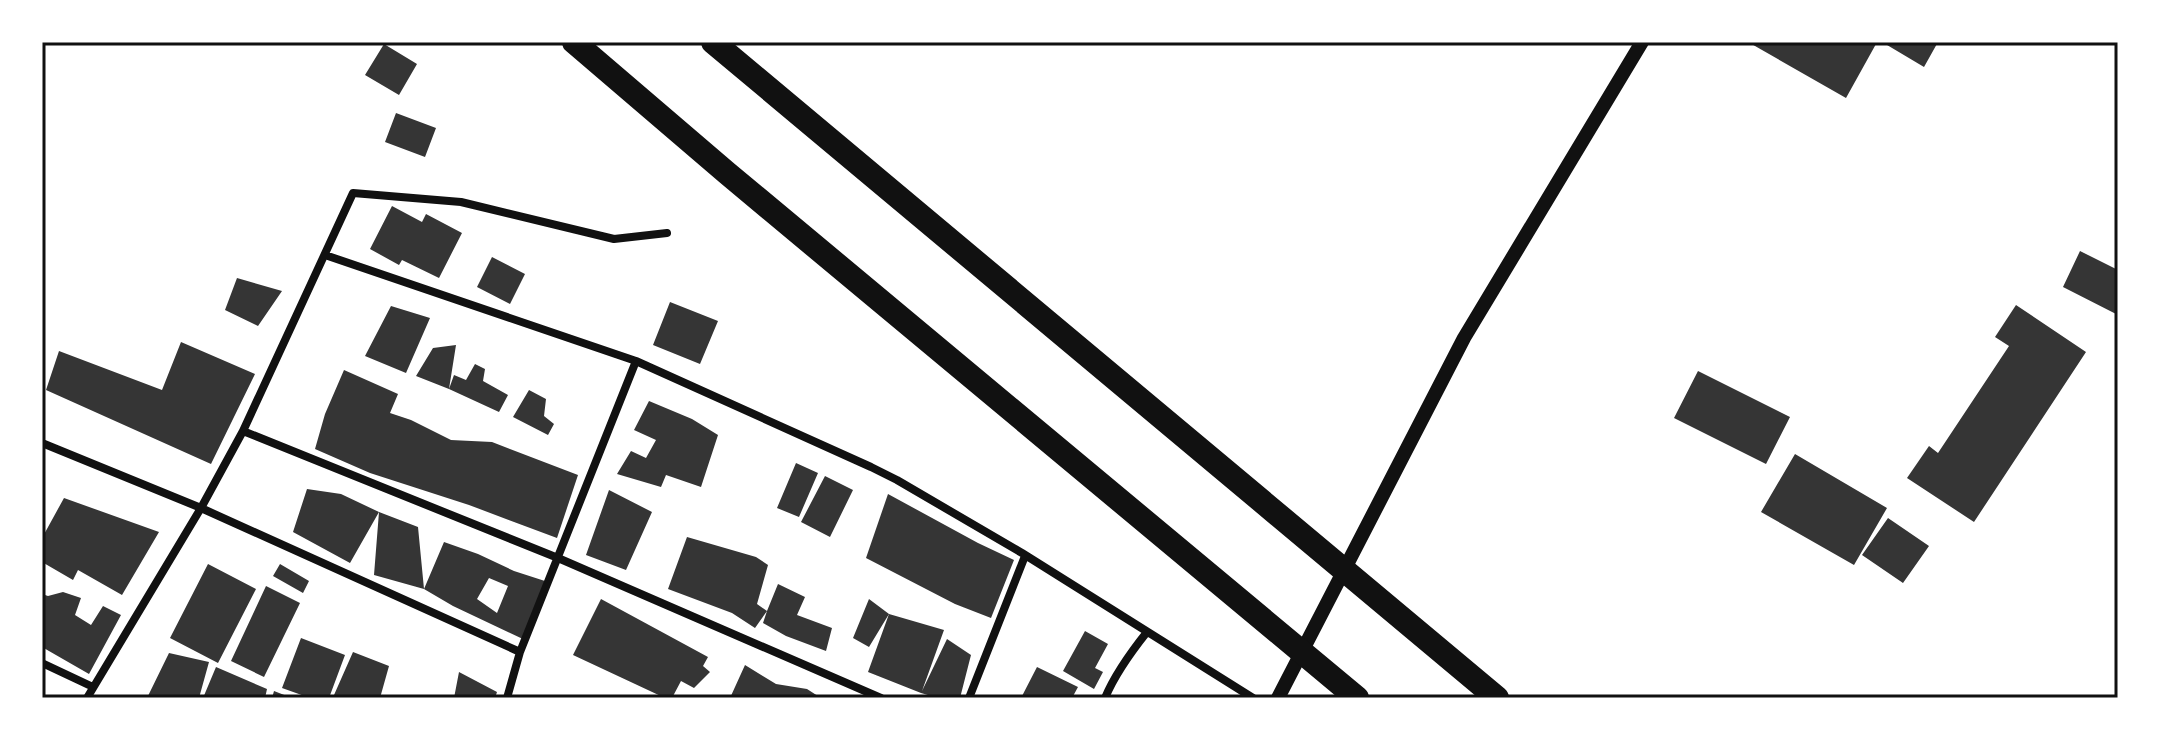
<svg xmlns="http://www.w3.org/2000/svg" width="2160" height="740" font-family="Roboto,sans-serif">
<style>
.building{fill:#353535;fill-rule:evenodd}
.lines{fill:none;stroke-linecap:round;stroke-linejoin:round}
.minor{stroke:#111;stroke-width:8}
.tertiary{stroke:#111;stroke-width:14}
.motorway{stroke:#111;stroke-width:24}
.neatline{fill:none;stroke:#111;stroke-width:3}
</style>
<rect width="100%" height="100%" fill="#fff"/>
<!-- building -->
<path class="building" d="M1748,42H1872L1876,44L1846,98Z
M1882,42H1938L1924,67Z
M384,44L417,64L399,95L365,75Z
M396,113L436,128L425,157L385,142Z
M392,206L422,222L426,214L462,233L439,278L402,260L399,265L370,249Z
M2080,251L2118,270V315L2063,287Z
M492,257L525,274L510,304L477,287Z
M237,278L282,291L258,326L225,310Z
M670,302L718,321L700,364L653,345Z
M2016,305L2086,352L1974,522L1907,478L1929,446L1938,453L2009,346L1995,337Z
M391,306L430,318L406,373L365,356Z
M181,342L255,374L211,464L46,390L59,351L162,390Z
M456,345L449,389L416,376L433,348Z
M475,364L485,369L483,381L508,395L499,412L449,389L454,375L466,380Z
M344,370L398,394L390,413L411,420L451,440L492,442L578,475L557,538L469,505L370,473L315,449L325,414Z
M1698,371L1790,417L1766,464L1674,418Z
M529,390L546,399L544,416L554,424L548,435L513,417Z
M649,401L692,419L718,435L701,487L666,475L661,487L617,474L631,451L646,458L656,440L634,430Z
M1795,454L1887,508L1854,565L1761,512Z
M796,463L818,473L799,517L777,508Z
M825,476L853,490L830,537L801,522Z
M307,489L341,494L379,512L350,563L293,532Z
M609,490L652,512L626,570L586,555Z
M888,494L978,543L1014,560L991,618L955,604L866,558Z
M64,498L159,532L122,595L78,570L73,580L42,562V538Z
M379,512L418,527L424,589L444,542L478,554L514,571L548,582L525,640L453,606L424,589L374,575ZM489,578L508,586L497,613L477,599Z
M1888,518L1929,546L1903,583L1862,555Z
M687,537L756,557L768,565L757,604L767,611L778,584L805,597L797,615L832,628L826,651L786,636L763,623L767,611L755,628L732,613L668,589Z
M208,564L256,589L218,663L170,638Z
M280,564L309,581L303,593L273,576Z
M266,586L300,603L264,677L231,661Z
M63,592L81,598L75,615L91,625L103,606L121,615L89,674L42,647V594L48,596Z
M601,599L708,657L703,666L710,672L694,688L681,681L672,698H665L573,655Z
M869,599L889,614L944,630L922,691L947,639L971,655L960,698H938L921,693L868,672L889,614L869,647L853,638Z
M1085,631L1108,644L1095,668L1103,672L1094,689L1063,671Z
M301,638L345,655L329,698H310L282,688Z
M353,652L389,666L380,698H340L334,695Z
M169,653L209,662L199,698H147Z
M745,665L776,684L807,689L821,698H730Z
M216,667L267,689L265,698H203Z
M1037,667L1078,687L1072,698H1021Z
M459,672L497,692L495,698H454Z
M274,691L292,698H272Z"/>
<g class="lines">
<!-- minor -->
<path class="minor" d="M325,255L636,361L871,467L897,480L1022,553L1253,698
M243,431L558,558L881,698
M42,443L201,508L520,652
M42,663L93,687
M87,698L201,508L243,431L353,193L461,202L614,239L667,233
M507,698L520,652L636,361
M969,698L1025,556
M1105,698C1115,674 1131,652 1147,632"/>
<!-- tertiary -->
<path class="tertiary" d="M1278,698L1464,338L1642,42"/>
<!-- motorway -->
<path class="motorway" d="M574,42L727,173L1357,698
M713,42L1497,698"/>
</g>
<!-- border -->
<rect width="2160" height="740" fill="none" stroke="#ffffff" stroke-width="88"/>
<rect x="44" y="44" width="2072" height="652" class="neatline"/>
</svg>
